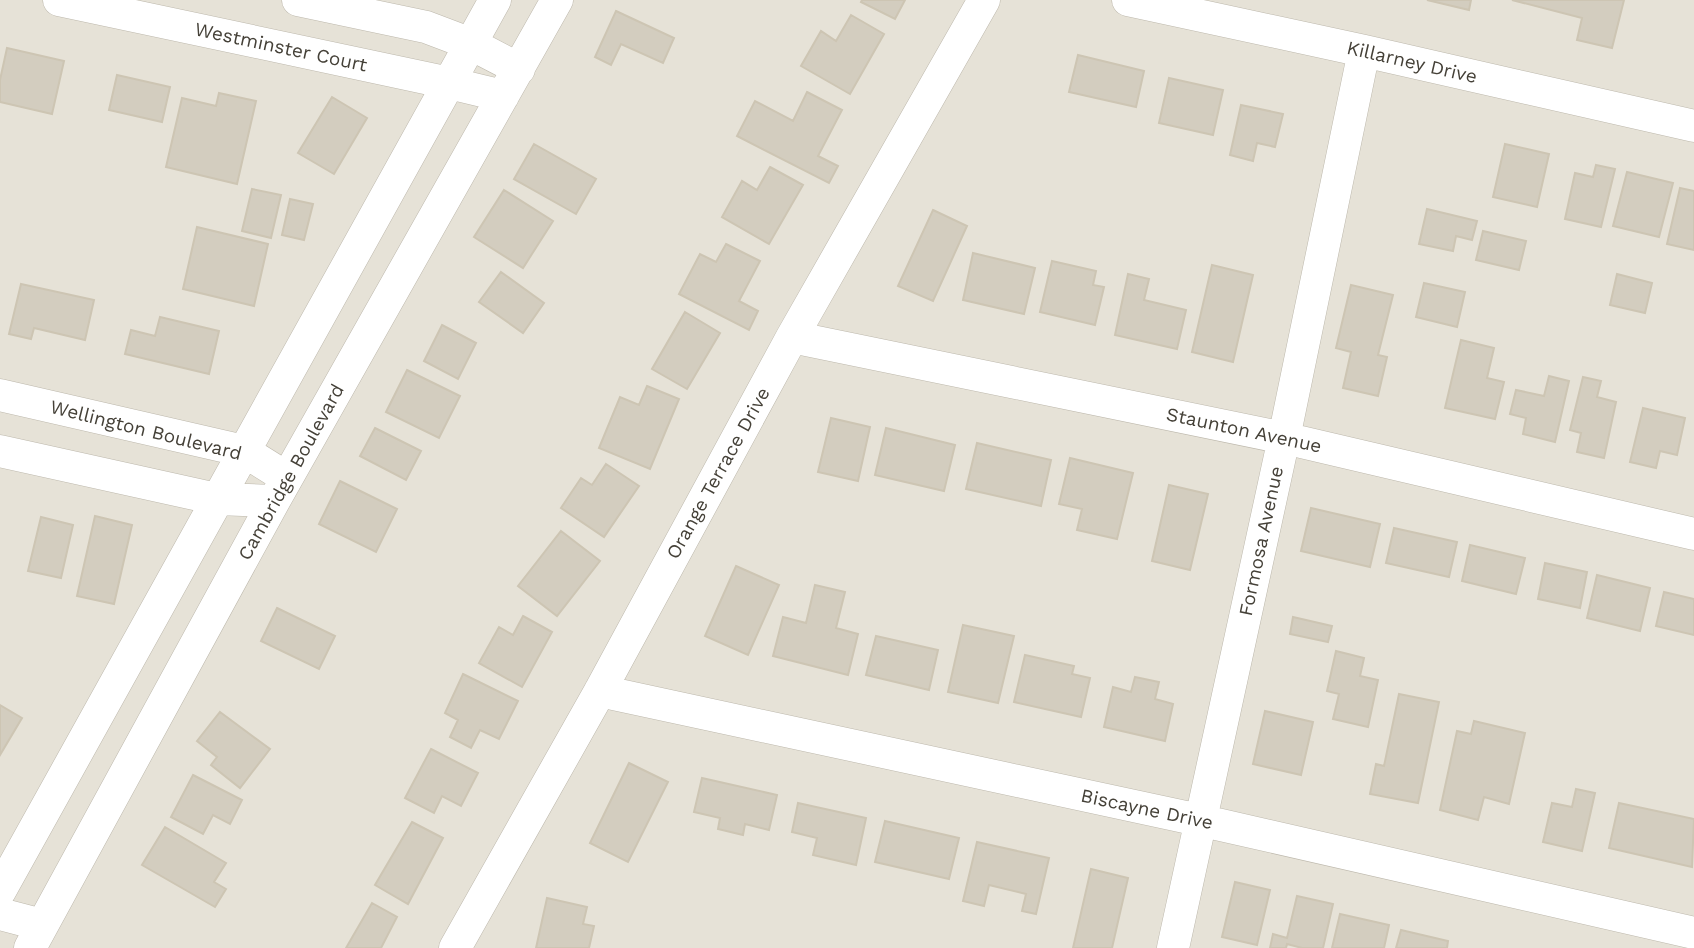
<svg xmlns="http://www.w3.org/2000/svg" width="1694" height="948" font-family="'Work Sans',sans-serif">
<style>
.residential{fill:#e6e2d7}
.building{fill:#d3cdbf;stroke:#cdc5b3;stroke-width:2}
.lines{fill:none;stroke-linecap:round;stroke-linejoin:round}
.street-casing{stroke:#bdb8ac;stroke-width:33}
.street{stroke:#fff;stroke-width:32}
.labels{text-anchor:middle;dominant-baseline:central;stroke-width:5;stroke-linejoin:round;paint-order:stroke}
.street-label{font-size:19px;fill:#454138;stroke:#fff}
</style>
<rect width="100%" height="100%" fill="#f2f0e8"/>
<!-- residential -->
<path class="residential" d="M0,0H1694V948H0Z"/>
<!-- building -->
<path class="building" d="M862,0H905L895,19L861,2Z
M1427,0H1471L1469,10Z
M1512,0H1624L1612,48L1577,40L1582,18Z
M616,11L674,38L663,63L621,44L611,65L595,57Z
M851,15L884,34L850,94L801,66L821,31L836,41Z
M7,48L64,61L52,114L0,102V80Z
M1078,55L1144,71L1136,107L1069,92Z
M117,75L170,87L162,122L109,110Z
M1169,78L1223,90L1213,135L1159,123Z
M807,92L842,110L818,156L838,166L829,183L737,136L755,101L793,121Z
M219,93L256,101L237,184L166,167L182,98L216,106Z
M332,97L367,118L334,174L298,153Z
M1241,105L1283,114L1275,147L1257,143L1253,161L1230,155Z
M534,144L596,179L576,214L514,179Z
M1505,144L1549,154L1537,207L1493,197Z
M1596,165L1615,169L1601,227L1565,219L1575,173L1593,177Z
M770,167L803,185L769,244L722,217L742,181L757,190Z
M1627,172L1673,183L1659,237L1613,226Z
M1680,188L1694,191V250L1667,244Z
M252,189L281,195L271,238L242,231Z
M504,190L553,221L523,268L474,237Z
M290,199L313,204L304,240L282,235Z
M1427,209L1477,221L1472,240L1456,236L1453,251L1419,244Z
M933,210L967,226L933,301L898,286Z
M197,227L268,244L254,306L183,289Z
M1483,231L1526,241L1519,270L1476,260Z
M726,244L760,261L739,301L758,311L749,330L679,294L700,254L716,262Z
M973,253L1035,268L1024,314L963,300Z
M1052,261L1096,271L1093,285L1104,287L1095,325L1040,312Z
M1212,265L1253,275L1233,362L1192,352Z
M501,272L544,303L523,333L479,302Z
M1128,274L1149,279L1144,300L1186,310L1177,349L1115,335Z
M1617,274L1652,283L1645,313L1610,305Z
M1424,283L1465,292L1457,327L1416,317Z
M21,284L94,300L85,340L34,328L31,339L9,334Z
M1351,285L1393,295L1378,355L1387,357L1378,396L1343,388L1351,352L1336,348Z
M685,312L720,333L687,389L652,369Z
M160,317L219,331L209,374L125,354L131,330L155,336Z
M442,325L476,343L458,379L424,361Z
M1461,340L1494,348L1487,378L1504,382L1495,419L1445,408Z
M407,370L460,396L439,438L386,412Z
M1549,376L1569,381L1555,442L1523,434L1526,418L1510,414L1516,390L1544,396Z
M1583,377L1601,381L1597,397L1616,402L1604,458L1577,452L1581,433L1570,430Z
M647,386L679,399L650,469L599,448L620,397L639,405Z
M1643,408L1685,418L1677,455L1660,451L1656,468L1630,462Z
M831,418L870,427L858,481L818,472Z
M375,428L421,451L406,480L360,456Z
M886,428L955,445L944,491L875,475Z
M977,443L1051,460L1041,506L966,489Z
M1070,458L1133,473L1117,539L1077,530L1082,509L1059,504Z
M606,464L639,486L604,537L561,508L581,478L592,485Z
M340,481L397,509L376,552L319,524Z
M1169,485L1208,494L1190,570L1152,561Z
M1311,508L1380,524L1370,567L1301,551Z
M95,516L132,525L114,604L77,596Z
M41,517L73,525L61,578L28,571Z
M1394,528L1457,542L1449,577L1386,563Z
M561,531L600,561L557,616L518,586Z
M1470,545L1525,558L1516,594L1462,581Z
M1545,563L1587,572L1580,608L1538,599Z
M736,566L779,585L748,655L705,636Z
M1597,575L1650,588L1640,631L1587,618Z
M815,585L845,592L836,628L858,634L848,675L773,656L783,617L806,623Z
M1664,592L1694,599V635L1656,626Z
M277,608L335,636L319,669L261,641Z
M523,616L552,632L522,687L479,663L499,627L513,635Z
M1293,617L1332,626L1328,642L1290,634Z
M963,625L1014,636L998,703L948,692Z
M876,636L938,650L929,690L866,675Z
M1336,651L1364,658L1360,676L1378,680L1368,727L1333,719L1339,694L1327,691Z
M1025,655L1074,666L1072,674L1090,678L1081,717L1014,702Z
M463,674L518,701L499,739L480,730L471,748L450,737L458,720L445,713Z
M1135,677L1159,682L1155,699L1173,704L1165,741L1104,727L1113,687L1131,692Z
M1399,694L1439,702L1418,803L1370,794L1376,764L1384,766Z
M0,705L22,718L0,755Z
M1265,711L1313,722L1301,775L1253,764Z
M220,712L270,749L240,788L211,765L217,757L197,741Z
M1474,721L1525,733L1509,804L1484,797L1478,820L1440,810L1457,731L1471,734Z
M431,749L478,773L461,806L442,796L434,813L405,798Z
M629,763L668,782L628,862L590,843Z
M193,775L242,800L230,824L213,815L203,834L171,817Z
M702,778L777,795L769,830L745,824L743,835L718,829L720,818L694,812Z
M1576,789L1595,793L1582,851L1543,842L1552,803L1572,807Z
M798,803L866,818L856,865L813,855L817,838L792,832Z
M1619,803L1694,819L1692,867L1609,848Z
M885,821L959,838L949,879L875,862Z
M412,822L443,838L408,904L375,885Z
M165,827L226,863L214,882L226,889L215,907L142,865Z
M977,842L1049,858L1036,914L1022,911L1026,894L989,885L984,906L963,901Z
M1091,869L1128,878L1112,948H1073Z
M1235,882L1270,890L1257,945L1222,937Z
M1297,896L1333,904L1323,948H1302L1287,944L1286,948H1270L1273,934L1287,938Z
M547,898L587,907L583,924L594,926L589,948H536Z
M372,903L397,917L381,948H346Z
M1340,914L1389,925L1384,948H1332Z
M1401,930L1448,941L1447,948H1396Z"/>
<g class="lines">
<defs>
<path id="street" d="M59,0L449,83L503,96
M298,0L426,27L471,44L519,69
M1128,0L1364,51L1694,126
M792,337L1284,438L1694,534
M0,395L244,451L287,478
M0,451L217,499L274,501
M600,691L1199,820L1694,933
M0,891L495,0
M0,914L42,925
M30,948L274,501L557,0
M455,948L600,691L792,337L984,0
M1173,948L1284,438L1364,51"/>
</defs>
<!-- street casing -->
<use href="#street" class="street-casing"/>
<!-- street -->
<use href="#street" class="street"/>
</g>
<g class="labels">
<!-- street labels -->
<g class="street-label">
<text transform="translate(281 47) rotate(12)">Westminster Court</text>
<text transform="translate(1412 62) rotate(13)">Killarney Drive</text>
<text transform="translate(146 430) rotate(14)">Wellington Boulevard</text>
<text transform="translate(1244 430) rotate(12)">Staunton Avenue</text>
<text transform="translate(291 472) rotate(-61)">Cambridge Boulevard</text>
<text transform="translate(718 473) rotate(-61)">Orange Terrace Drive</text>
<text transform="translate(1261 541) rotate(-78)">Formosa Avenue</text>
<text transform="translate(1147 809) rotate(12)">Biscayne Drive</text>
</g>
</g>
</svg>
